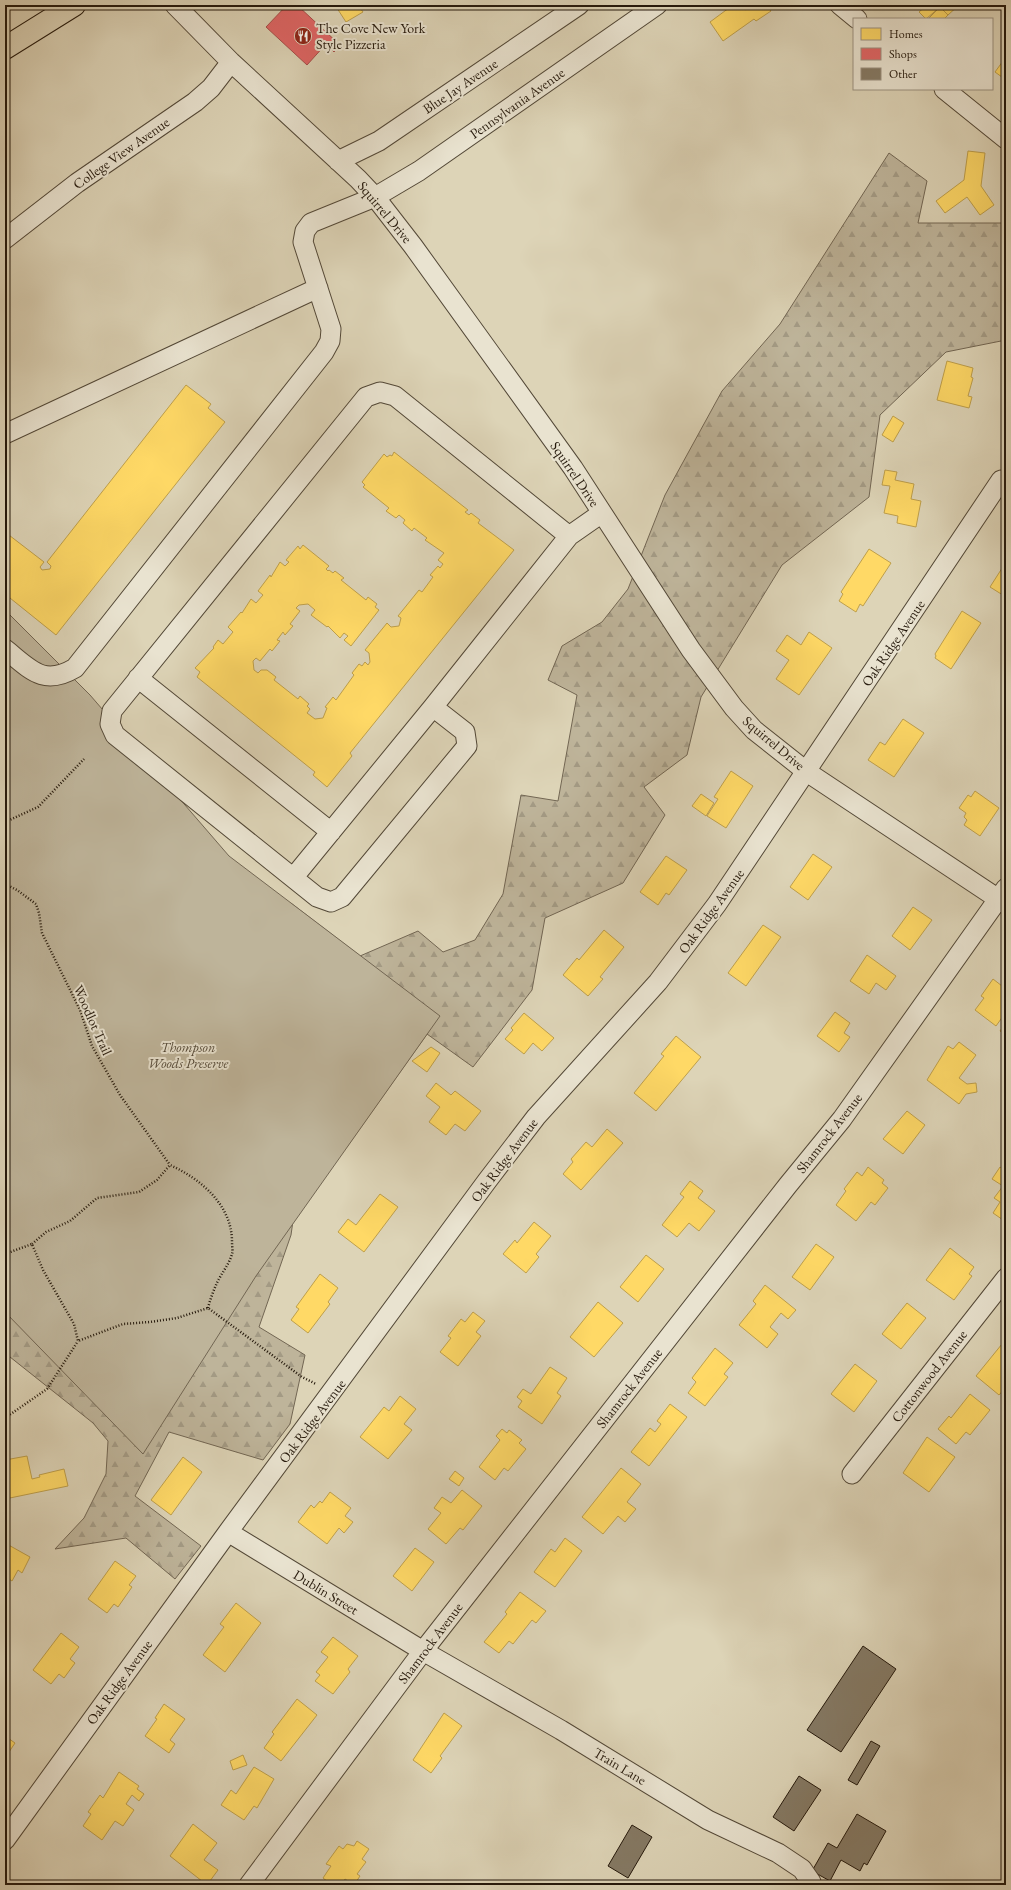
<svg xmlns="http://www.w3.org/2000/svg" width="1011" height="1890" font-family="'EB Garamond',serif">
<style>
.forest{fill:url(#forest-firs);stroke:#726653}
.park{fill:#beb49a;stroke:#726653}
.homes{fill:#ffd966;stroke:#be9f4b}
.shops{fill:#e06666;stroke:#a84f4b}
.building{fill:#857a65;stroke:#25190c}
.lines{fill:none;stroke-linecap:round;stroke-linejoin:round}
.minor-casing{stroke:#534837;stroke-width:21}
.major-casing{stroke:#25190c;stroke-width:24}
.path{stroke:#25190c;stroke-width:2.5;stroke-dasharray:1 2;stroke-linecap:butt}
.minor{stroke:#e9e3d0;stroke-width:19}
.major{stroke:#ddd4b7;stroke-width:22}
.labels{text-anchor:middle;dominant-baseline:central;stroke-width:4;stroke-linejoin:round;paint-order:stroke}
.poi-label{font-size:14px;fill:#25190c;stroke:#e9e3d0;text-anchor:start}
.street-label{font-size:14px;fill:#25190c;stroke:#e9e3d0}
.park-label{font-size:14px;font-style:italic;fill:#534837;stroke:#e9e3d0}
</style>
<defs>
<pattern id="forest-firs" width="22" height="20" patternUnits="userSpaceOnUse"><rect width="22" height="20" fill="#beb49a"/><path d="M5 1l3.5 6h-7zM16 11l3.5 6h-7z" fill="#a39a84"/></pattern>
</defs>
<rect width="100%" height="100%" fill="#ddd4b7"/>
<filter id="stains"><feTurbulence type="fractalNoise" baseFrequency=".005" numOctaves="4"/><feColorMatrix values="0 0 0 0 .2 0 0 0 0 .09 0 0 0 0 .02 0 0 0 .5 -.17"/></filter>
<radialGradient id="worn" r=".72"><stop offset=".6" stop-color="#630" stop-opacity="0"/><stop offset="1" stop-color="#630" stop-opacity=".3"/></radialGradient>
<!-- forest -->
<path class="forest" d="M889,153L927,181L918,223H1002L1006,209V340L946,352L880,415L869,497L782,565L701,697L687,755L644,787L665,815L623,883L545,918L532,990L473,1067L427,1034L346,1148L303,1150L291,1235L259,1327L305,1355L290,1424L263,1460L169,1432L135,1496L201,1546L175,1579L126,1538L55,1549L84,1518L106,1474L108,1441L93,1423L5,1353V674L235,889L292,904L360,956L418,931L443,952L475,940L503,894L521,795L558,801L577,695L548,680L562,646L602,622L628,589L665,495L722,391L780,324Z"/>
<!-- park -->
<path class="park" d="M5,610L90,695L229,856L440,1016L256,1276L143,1454L5,1312Z"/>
<!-- homes -->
<path class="homes" d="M335,5H358L363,12L346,22Z
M733,5H742L745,10L752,5H767L771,11L756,21L754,19L723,41L710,22Z
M927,5H938L940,7L926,19L919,12Z
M942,5H959L948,15L940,7Z
M940,7L948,15L944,19H928Z
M1003,61L1006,63V80L995,72Z
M968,151L985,153L981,186L994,205L980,215L967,197L945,213L936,201L964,180Z
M947,361L973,368L971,377L973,378L968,396L972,397L969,408L937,400Z
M186,385L211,404L208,408L225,422L56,635L5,594V532L44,562L40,567L42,570L50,569L51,566L47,562Z
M893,416L904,423L893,442L882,435Z
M394,452L468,510L465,512L469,515L471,513L480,520L478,523L514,550L350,753L352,756L327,787L313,775L315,772L197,677L200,672L195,668L214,648L213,647L218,640L223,644L233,632L228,627L241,612L242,613L251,599L256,603L263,595L258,591L270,575L271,577L280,562L285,566L289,562L286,560L298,546L300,549L303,545L329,566L326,569L328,571L329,570L333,573L335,571L344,578L341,580L366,600L368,597L377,604L375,607L379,610L351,646L344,640L348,636L344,633L340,638L328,626L327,627L311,615L315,610L308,604L299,605L296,608L300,611L290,624L293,626L285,635L283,632L277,640L280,641L272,651L270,649L260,661L256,658L253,661L254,670L258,673L261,670H267L276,677L274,680L298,699L300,696L309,704L307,706L310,709L307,713L315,719L323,718L327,708L325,707L333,697L336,700L354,675L352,673L359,664L362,666L365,662L368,665L370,662L369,653L365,650L387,623L391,627L399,626L401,618L398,616L419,590L422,592L433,577L430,575L438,566L440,568L443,564L438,560L444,553L425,540L427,538L414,528L412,531L403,523L405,520L399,515L396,518L386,511L389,508L363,487L365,485L362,482L384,454L387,457L390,455L392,456Z
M885,470L897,472L895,480L914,484L911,499L921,501L916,527L897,523L898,516L884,513L890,486L882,485Z
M869,549L891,563L863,606L860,604L856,612L839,601L843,594L841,592Z
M1006,562V597L990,587Z
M962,611L981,623L951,669L935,658L936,656L935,654Z
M809,632L832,648L799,695L776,679L789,660L776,651L787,635L801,645Z
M903,719L924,733L894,777L868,760L880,742L885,745Z
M731,771L753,786L726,828L707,816L718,799L714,797Z
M975,791L999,808L980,836L964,825L967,820L964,817L966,813L959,808L968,795L971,797Z
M701,794L714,803L706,816L692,806Z
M813,854L832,867L808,900L790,887Z
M666,856L687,870L669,895L666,893L658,905L640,892Z
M913,907L932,920L910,950L892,936Z
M763,925L781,937L746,986L728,973Z
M604,930L624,947L600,977L603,979L588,996L563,975L577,958L579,960Z
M867,955L896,976L886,990L876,983L869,994L850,981Z
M993,979L1002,986L1006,982V1012L996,1026L975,1010L984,998L981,996Z
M835,1012L850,1023L844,1033L850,1037L839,1052L817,1036Z
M524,1013L554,1038L542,1051L533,1043L524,1054L505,1039L513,1030L511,1028Z
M1006,1022V1035L1000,1031Z
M676,1036L701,1057L656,1111L634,1093L664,1056L661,1054Z
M959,1042L976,1055L959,1078L967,1084L976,1083L977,1092L966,1094L959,1104L927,1080L948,1046L953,1049Z
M431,1047L440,1053L427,1072L412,1061Z
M436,1083L451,1095L455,1091L481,1111L465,1131L455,1124L446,1135L429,1122L440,1107L426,1096Z
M907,1111L925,1125L903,1154L883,1139Z
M607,1129L623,1143L581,1190L563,1174L573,1162L571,1159L586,1142L592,1147Z
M868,1167L884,1180L882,1183L888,1188L875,1205L871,1202L856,1221L836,1205L846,1191L844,1189L857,1172L862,1176Z
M1000,1167L1006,1171V1222L993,1213L1000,1202L994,1198L1003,1186L992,1179Z
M690,1181L703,1191L698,1198L715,1211L699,1231L689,1223L677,1237L662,1225L684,1197L680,1194Z
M380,1194L398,1207L364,1252L338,1232L348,1219L356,1225Z
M534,1222L551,1236L536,1254L539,1257L526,1273L503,1254L515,1240L517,1243Z
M816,1244L834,1257L810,1290L792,1277Z
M950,1248L974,1267L969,1274L972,1276L954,1300L926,1280Z
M646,1255L664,1269L638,1302L620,1287Z
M320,1274L338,1288L328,1302L330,1304L308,1333L291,1320L299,1309L296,1307Z
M765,1285L796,1310L788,1319L781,1313L770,1327L778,1334L767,1348L739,1325L756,1304L753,1301Z
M598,1302L623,1323L594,1357L570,1337Z
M907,1303L926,1318L901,1349L882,1334Z
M473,1312L485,1321L476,1332L481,1336L458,1366L440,1352L451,1338L448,1336L461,1319L465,1322Z
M1002,1344L1006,1347V1387L999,1395L976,1376Z
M715,1348L733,1363L724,1374L728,1377L705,1406L688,1393L696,1382L692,1378Z
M855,1364L877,1381L854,1412L831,1394Z
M550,1367L567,1378L557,1393L561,1396L542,1424L518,1407L522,1401L517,1397L523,1389L531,1394Z
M970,1394L990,1410L970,1435L966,1432L956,1444L938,1429L949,1416L951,1418Z
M400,1396L416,1409L404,1424L412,1430L388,1459L360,1437L384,1407L389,1411Z
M670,1404L687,1417L649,1466L631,1452L650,1428L655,1432L661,1424L657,1421Z
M502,1429L507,1433L509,1430L522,1440L519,1443L526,1449L508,1471L504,1468L495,1480L479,1467L500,1440L496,1436Z
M927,1437L955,1457L929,1492L903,1473Z
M27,1456L32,1479L40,1477L39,1475L64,1469L68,1486L5,1499V1460Z
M183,1457L202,1472L171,1515L151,1500Z
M621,1468L641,1484L627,1502L636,1509L625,1522L618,1516L603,1534L582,1517Z
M455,1471L464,1478L459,1486L449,1479Z
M462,1490L482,1506L463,1530L460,1528L446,1544L428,1529L441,1513L434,1508L442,1497L451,1503Z
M330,1492L351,1508L345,1516L353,1522L344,1533L339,1528L327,1544L298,1522L311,1505L314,1508L320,1501L322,1503Z
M565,1538L582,1551L555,1587L534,1572L551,1549L555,1552Z
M5,1543L30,1557L22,1573L18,1570L12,1581L6,1577L5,1579Z
M415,1548L434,1562L412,1591L393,1576Z
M115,1561L136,1576L129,1585L132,1587L118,1607L114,1604L107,1613L88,1599Z
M520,1592L546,1611L536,1623L532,1620L513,1644L509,1641L499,1653L484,1642L507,1614L505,1612Z
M236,1603L261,1623L225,1672L203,1655L224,1627L220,1624Z
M61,1633L79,1647L70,1659L75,1663L64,1678L59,1674L51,1684L33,1670Z
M333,1637L358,1656L348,1669L350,1672L333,1694L315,1681L320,1675L316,1672L328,1657L321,1652Z
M297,1699L317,1715L281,1761L264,1748L274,1734L272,1732Z
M164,1704L185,1719L170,1740L175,1744L169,1753L145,1736L157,1719L155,1718Z
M444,1713L462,1726L440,1756L442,1758L431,1773L413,1760Z
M5,1736L15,1743L5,1758Z
M243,1755L247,1765L233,1770L230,1761Z
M254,1767L274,1779L257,1808L254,1806L244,1820L221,1805L231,1790L236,1794Z
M119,1772L139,1786L137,1789L144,1794L139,1801L132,1795L126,1804L134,1810L123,1826L115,1821L102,1840L83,1826L91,1814L88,1812L100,1795L103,1798Z
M193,1824L217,1843L204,1860L218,1870L207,1885L170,1856Z
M357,1841L369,1849L362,1859L366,1862L357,1874L360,1876L354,1885L345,1879L341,1885H332L323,1878L331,1866L326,1864L339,1846L343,1849L347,1844L354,1846Z"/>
<!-- shops -->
<path class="shops" d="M287,5H297L340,45L334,52L326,44L307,65L266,27Z"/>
<!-- building -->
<path class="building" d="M863,1646L896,1669L841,1752L807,1730Z
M871,1741L880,1746L857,1785L848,1780Z
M799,1776L821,1790L794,1831L773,1817Z
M857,1814L886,1831L867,1865L864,1863L860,1871L841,1860L830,1881L812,1871L828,1843L837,1848Z
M632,1825L652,1837L628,1878L608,1866Z"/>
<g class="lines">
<defs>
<path id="minor" d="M175,5L231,62L358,179L375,197L413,246L573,468L691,650L734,708L754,730L807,772L1006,904
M840,5L857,19
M944,89L1006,139
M338,161L379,141L579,5
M5,239L77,183L195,102L211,88L231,62
M5,434L318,288
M5,649C30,669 43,687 75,668L324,352L330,341L331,329L303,242L305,231L311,223L375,197L419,171L657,5
M138,678L331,832
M433,707L465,732L467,746L342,897L331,902L317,897L115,735L110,724L112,711L366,397L380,392L395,396L569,536
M293,878L433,707L569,536L602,513
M852,1474L1006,1278
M228,1532L423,1651L561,1730L708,1820L778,1853L802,1869L811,1882V1885
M5,1840L228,1532L487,1181L536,1117L658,982L717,904L1001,480
M249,1885L423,1651L788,1185L842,1119L1006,888"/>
<path id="major" d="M5,48L74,5"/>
</defs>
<!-- minor casing -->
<use href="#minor" class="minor-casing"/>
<!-- major casing -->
<use href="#major" class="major-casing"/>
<!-- path -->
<path class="path" d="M5,822L38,807L84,759
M5,884L17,890L36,904L39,913L42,933L80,1010L92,1046L120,1095L170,1165
M32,1244L46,1232L70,1221L97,1198L139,1192L157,1180L170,1165C201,1179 232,1205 232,1242C232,1246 233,1251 232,1254C229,1265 220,1275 216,1285C213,1292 210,1300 208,1308
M5,1254L32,1244L43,1270L74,1324L78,1341L123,1324L150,1322L177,1318L208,1308L302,1377L316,1384
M5,1418L47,1389L78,1341"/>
<!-- minor -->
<use href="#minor" class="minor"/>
<!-- major -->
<use href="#major" class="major"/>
</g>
<!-- icons -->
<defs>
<symbol id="restaurant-disc" viewBox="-11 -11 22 22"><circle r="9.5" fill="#8f2418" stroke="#e9e3d0"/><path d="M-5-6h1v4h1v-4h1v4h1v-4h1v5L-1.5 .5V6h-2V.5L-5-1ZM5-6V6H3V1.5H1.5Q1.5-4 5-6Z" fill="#fff"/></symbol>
</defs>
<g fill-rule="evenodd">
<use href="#restaurant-disc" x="293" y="26" width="20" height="20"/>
</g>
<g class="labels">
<!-- poi labels -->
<g class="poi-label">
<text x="316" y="28">The Cove New York<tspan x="316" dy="16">Style Pizzeria</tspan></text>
</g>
<!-- street labels -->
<g class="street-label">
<text transform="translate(460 86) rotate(-34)">Blue Jay Avenue</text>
<text transform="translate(517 103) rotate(-35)">Pennsylvania Avenue</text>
<text transform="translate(121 153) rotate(-35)">College View Avenue</text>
<text transform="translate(385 212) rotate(50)">Squirrel Drive</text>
<text transform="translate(575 474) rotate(56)">Squirrel Drive</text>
<text transform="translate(893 643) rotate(-56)">Oak Ridge Avenue</text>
<text transform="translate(774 743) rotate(40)">Squirrel Drive</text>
<text transform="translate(711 911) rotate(-54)">Oak Ridge Avenue</text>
<text transform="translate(93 1020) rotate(66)">Woodlot Trail</text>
<text transform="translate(829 1133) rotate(-52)">Shamrock Avenue</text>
<text transform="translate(504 1160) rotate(-53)">Oak Ridge Avenue</text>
<text transform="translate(929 1376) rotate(-52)">Cottonwood Avenue</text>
<text transform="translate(629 1388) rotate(-52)">Shamrock Avenue</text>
<text transform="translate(312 1421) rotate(-53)">Oak Ridge Avenue</text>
<text transform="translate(326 1592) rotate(31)">Dublin Street</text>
<text transform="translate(430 1643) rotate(-53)">Shamrock Avenue</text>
<text transform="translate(119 1682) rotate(-54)">Oak Ridge Avenue</text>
<text transform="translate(620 1766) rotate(31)">Train Lane</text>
</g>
<!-- park labels -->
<g class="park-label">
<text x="188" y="1047">Thompson<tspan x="188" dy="16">Woods Preserve</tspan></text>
</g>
</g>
<!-- margin -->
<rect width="1011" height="1890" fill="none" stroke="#ddd4b7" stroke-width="20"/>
<rect x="6" y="6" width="999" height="1878" fill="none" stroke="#25190c" stroke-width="2"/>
<rect x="10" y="10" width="991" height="1870" fill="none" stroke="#25190c"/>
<!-- legend -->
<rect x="853" y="18" width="140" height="72" fill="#e9e3d0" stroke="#9b9282"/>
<rect x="861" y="28" width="20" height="12" fill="#ffd966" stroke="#9b9282"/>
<text x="889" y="38" font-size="12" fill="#25190c">Homes</text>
<rect x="861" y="48" width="20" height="12" fill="#e06666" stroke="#9b9282"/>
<text x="889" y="58" font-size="12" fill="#25190c">Shops</text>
<rect x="861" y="68" width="20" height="12" fill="#857a65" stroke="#9b9282"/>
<text x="889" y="78" font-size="12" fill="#25190c">Other</text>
<rect width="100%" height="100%" filter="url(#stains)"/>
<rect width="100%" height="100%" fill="url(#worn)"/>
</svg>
